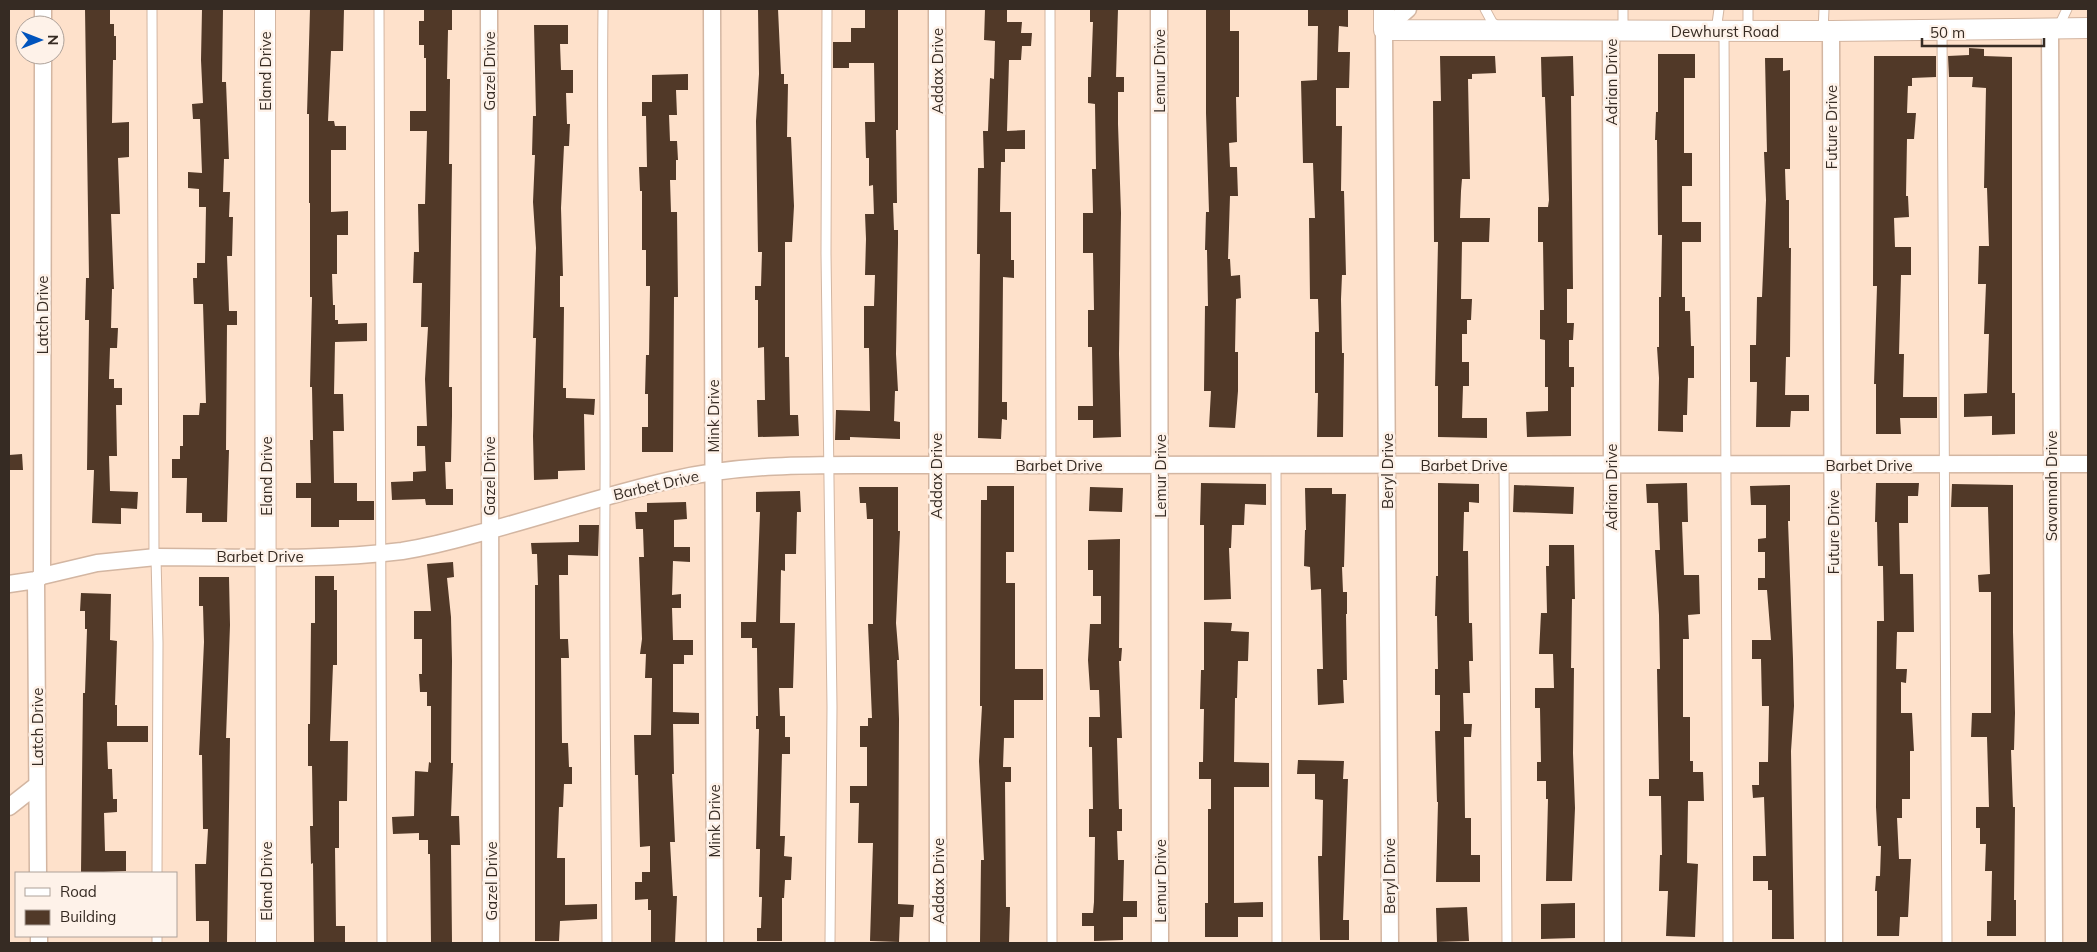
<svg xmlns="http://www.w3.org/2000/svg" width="2097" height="952" font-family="Mulish,sans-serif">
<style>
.building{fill:#513928}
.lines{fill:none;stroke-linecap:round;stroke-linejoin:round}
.service-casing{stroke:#d3b6a2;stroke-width:11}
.minor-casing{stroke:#d3b6a2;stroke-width:19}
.tertiary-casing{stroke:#d3b6a2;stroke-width:22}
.service{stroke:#fff;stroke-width:9}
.minor{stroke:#fff;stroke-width:16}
.tertiary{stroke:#fff;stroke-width:20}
.labels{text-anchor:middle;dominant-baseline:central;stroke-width:5;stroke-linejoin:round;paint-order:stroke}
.street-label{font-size:15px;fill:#362b23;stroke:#fef2e9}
</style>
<rect width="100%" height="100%" fill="#fee1cb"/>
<!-- building -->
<path class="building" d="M85,9H110V24H114V36H116V60H113L112,123L129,122V157L118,158L120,214H111L114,289H112L111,328H118L117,348H110L109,379H114V388H122V405H116L117,456H109L110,491L138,492L137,509L121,508V524L92,523L94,470H87L89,320H85L86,278H89Z
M202,9H223L222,82H226L229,159H224L223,192H230L229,217H233L232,256H227L229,311H237V325H227L226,450H229L227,522H202V513H186L187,478H172V459H180V446H183V415H199L200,403H206L203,304H194L193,278H197V263H205L206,207H199V189L188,188V172L202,173L200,119H193L192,104L203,103L201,60Z
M310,9H344L343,51H331L328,121H334L335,126H346V150H331V212L348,211V235H337V274H332L333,305H335V320H338V324L367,323V341L335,342L334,394H343L344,431H333L334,483H357V501H374V520H339V527H311V498H296V483H311L310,440H313L312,387H310L312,297H310V203H309V114H307Z
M424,9H452V30H448L447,79H450L449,164H452L449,387H452V416L451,462H445L446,489H453V505H426L425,499L392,500L391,482L413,481V472L426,471L425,446H417V426H427L425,379L428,327H421L422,283H413L414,252H419L418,204H425L427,131H410V111H426V58H424V45H419V21H424Z
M758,9H778L781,74H784V84H788L787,137H791L794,206L792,242H785V357H789L790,415H798L799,436L758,437L757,400H765L764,347L758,348V300H755V286H761L762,252H758L756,121L759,74Z
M865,9H898V130H896L897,203H893L894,230H898V243L896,354L898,391H895L894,421L900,422V439L850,437V440H835L836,410L870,411L869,348H864V306H874L875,275H865L866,239L865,214H874L873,185L869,186V158H866L865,122H875L874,63H849V68H833V42H851V28H865Z
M985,9H1007V22H1022L1021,33H1032L1031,46H1022L1021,60H1009L1007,131L1025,130V149H1005V162H1001L1000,212H1011V260H1014V278L1003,277L1002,402H1007V420L1002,419L1001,439L978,438L980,254H977L978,168H984L983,131H988L990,78L994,79L995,41L984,40Z
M1090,9H1118L1116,77H1124V92H1118V124L1121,213L1119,354L1121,437L1093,438V420H1078V406H1093L1092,347H1088V310H1094L1093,253H1083V213H1093L1092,169H1096L1095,104L1088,103V77H1091L1093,22H1090Z
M1206,9H1230V31H1239V97H1236L1237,142L1229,143L1230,167H1237L1238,196H1230L1228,259H1230L1231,276L1240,275L1241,298L1236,299L1235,352H1238V391L1235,428L1209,427L1211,391H1204L1205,306H1208L1207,250H1205L1206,212H1209L1206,113Z
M1318,9H1348V27L1339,26L1338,52H1350L1349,88H1336V126H1342L1341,191H1344L1346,275H1342L1341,299L1342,353H1344L1343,437H1317L1318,393H1315V332H1319L1318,299H1310L1309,218H1315L1313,163H1303L1301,81L1317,80L1318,26H1308V10Z
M534,25H568V44H560L561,70H573V93H566L567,124H570L569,146H564L561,208L563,276H560V307H564L563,388H566V398L595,399L594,415L584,414L585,470L558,471V479L534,480L533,436L536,338H533L536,248L533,202L535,155H532L533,116H536Z
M1969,48L1984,49V56L2012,57V393H2015V434L1992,435V416L1964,417V394L1987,393L1989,334H1984L1986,284H1978L1979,246H1989L1987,188H1984L1986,88L1972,87L1973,77H1949L1948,56L1969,55Z
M1658,54H1695V78H1684V153H1692V186H1682V222H1701V242H1682V297H1685V311H1690L1691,346H1694V378H1688L1687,415H1683V432L1658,431L1659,378L1657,347H1659V297H1661L1662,235H1658L1657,140H1655L1656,112H1658Z
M1440,56H1495L1496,73L1472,74V79H1468L1470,179H1462L1461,191L1460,218H1490L1489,242H1462L1461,299H1472L1471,320H1467V334H1462V362H1469V386H1463L1462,418H1487V438L1438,437V386H1435L1438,242H1434L1433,101H1441Z
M1573,56L1574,96H1571L1573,289H1567V323H1574L1573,340H1569V367H1574V387H1571V436L1527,437L1526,412L1548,411V387H1545V340L1540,339V310H1544L1543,242H1538V207H1548L1549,200L1545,97H1542L1541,57Z
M1874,56H1936V77L1912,78V86H1908L1907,113H1916L1914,139H1907L1906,196H1908L1909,217L1894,218L1895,247H1911V275H1901L1899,354H1904L1903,397H1937V418H1900L1901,434H1876V384H1874L1877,286H1873Z
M1765,58H1783V71L1790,70V169H1785L1786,200H1789V248H1791L1790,357H1786L1785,395H1809V411H1791L1790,427H1756L1757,382H1750V345H1756L1757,297H1762L1766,200L1764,152H1767Z
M688,74V90H676L677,115H669L670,141H677L678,160H676V180H670L671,212H677L678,297H674L673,452H642V427H648V394H645L646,355H649L650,286H646V250H642V191H640L639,167H647L646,116H642V102H652V75Z
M22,454L23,470H9V455Z
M1201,483L1266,484V505L1245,504L1244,525H1232L1231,548H1229L1231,599L1204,600V525H1200Z
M1438,483L1479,484V503L1469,502V512H1464L1463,551H1468L1469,623H1472L1473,661H1469L1470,693H1463L1464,724H1472L1471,737H1464L1465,818H1471V855H1480V882H1436L1438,802H1437L1435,731H1440V695H1435V669H1438L1437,616H1435L1436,576H1438Z
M1687,483L1688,522H1682L1684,575H1699L1700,614L1688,615L1689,639H1683V717H1690V761H1693V772H1703L1704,801H1688L1687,863L1698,864L1695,937L1666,936L1668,891H1659L1660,855H1662L1661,796H1649V779H1659L1657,669H1660L1659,615L1655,550H1660L1658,503H1647L1646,484Z
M1876,483H1919L1918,496H1908V523H1899L1900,574H1913L1914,632H1897L1896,669H1907L1906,683L1901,682V713H1912L1914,751H1910V799H1902V818H1897L1899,859H1911L1908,917H1900L1899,936H1877V891H1875L1876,876H1880L1881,846H1878L1876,807L1877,621H1884L1883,566H1878L1877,522H1875Z
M1952,484L2013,485V632L2015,713L2014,750H2011L2013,807H2015L2014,900H2016V936H1987V921H1991L1992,871H1985L1986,844H1980V828H1976V807H1989L1987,737H1971L1972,713H1991V592H1979L1978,575L1990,574L1988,507H1951Z
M1514,485L1574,487L1573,514L1513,512Z
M1790,485V521H1788L1793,659L1794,706L1791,751L1794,939H1772V890H1768V881H1753V856H1766L1764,797L1753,798L1752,785H1759V762H1768L1769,706H1762L1761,659H1752V640H1771L1767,590H1758V578H1765V552H1758V539L1766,538V505H1751L1750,486Z
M987,486H1014V552H1006V583H1015V669H1043V700H1014V738H1004L1003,767H1011V782H1005L1006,907H1010L1009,943H980L981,860H984L979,761L982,706H980L981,500H987Z
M859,487H898V531H900L896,623L899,660H897L899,719L898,904L914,905L913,917H900L899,942L870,941L873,843H858L859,803H850V786H867V747H860V726H868V718H872L868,624H873V519H867L866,503H860Z
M1090,487L1123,488L1122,512L1089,511Z
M1305,488H1332V494H1346L1344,567H1342L1343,592H1347V614H1346L1347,680H1343L1344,703L1318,705L1317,669H1323L1321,589L1311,590L1310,567L1304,566L1305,530H1306Z
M800,491L801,512H797L796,554H785V571L781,570L780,623H795L793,688H779L780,716H785V737H790V754H782L780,836H785L784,856L792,857L791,880H785L784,898H782V941H757V928H761L762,897H759L760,849H756L759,729H756V716H758L757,648H752V638H741V622H756L760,512H756V492Z
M686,502L687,519L674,520V547H690V562L673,561L672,595L681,594V608H672L673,640H693V655H684V664H673V712L699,713V724H673L674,774H672L675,842H670L673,896H677L675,943H651V910H648V899L635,900V882H642V872H650V846L640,847L638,775H635L634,735H651L652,678H645L646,654H640L642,639L639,557H644L643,529H636L635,512H647V503Z
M579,525H599L598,556L568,555V575H559L560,639H568L569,658H561L562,743H568L569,767H572V784H564L563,807H559L557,858H565V905L597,904V919L560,921L559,941H535V585H538L537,554H532L531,543L579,542Z
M1120,539L1119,648H1122L1121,661H1119L1122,738H1117L1119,809H1122V831H1117L1118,860H1124L1123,901H1137V917H1123V940L1094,941V926H1082V913H1093L1094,902L1095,837H1089V809H1093L1092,747H1089V717H1100L1099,690H1090L1088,660L1090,624H1101V596H1093V570H1088V540Z
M1549,545H1574L1575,599H1572L1571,668H1574L1573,753L1575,808L1572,881H1546L1548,799H1546V781H1537V762H1541L1540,708H1535V688H1554L1553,654H1539L1541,613H1547L1546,566H1549Z
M453,562L454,577L447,578L451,617L452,661L451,763H453L451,816H459L460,845H451L452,943H431L430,854H428V840H419V833L393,834L392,817L414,816L415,771L428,772L429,762L431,763V706H427V692H420L419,674H422V639H414V611H431L427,564Z
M315,576H334V590H337V665H333L330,741H348L347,801H339V848H335L336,926H345V943H314L313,863L311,864L310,826H313L312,766H308V724H310L311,623H315Z
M199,577H229L230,625L226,738H230L227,943H209V921H196L195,864H206L208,829H203L202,755H199L204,642L203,606H199Z
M81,593L111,594L110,640L117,641L115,705H117V726H148V742H107L108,769H112L113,799H117V812L104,813L105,851H126V871L81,873L83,693H85L87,629H85V611H80Z
M1204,622L1232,623L1231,631L1249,632L1248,661H1238L1237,698H1235L1234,762L1269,763V787H1234V903L1263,902V917H1238V937H1205V903H1208V809H1211V779H1199V762H1203L1204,709H1200L1201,670H1204Z
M1298,760L1344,761L1343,779H1348L1343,920H1349V940H1320L1318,856H1322L1323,800L1315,799V774H1297Z
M1575,903V938L1541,939V904Z
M1467,907L1469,941L1437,942L1436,908Z"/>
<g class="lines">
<defs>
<path id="service" d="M152,9L154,557
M379,9L382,943
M603,9C601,172 606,334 605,497C604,646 606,795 607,943
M827,9L826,253L832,707L830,943
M1050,9L1052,943
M1485,9L1492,22L1499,28
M2058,28L2067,9
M1942,29L1947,943
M1623,30V9
M1716,31L1719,9
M1724,31L1728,943
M1748,31V9
M1823,31L1824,9
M1504,464L1507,943
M1276,465L1277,943
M156,557L158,643L157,873
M157,936V943"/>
<path id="minor" d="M489,9L491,943
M712,9L715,943
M937,9L938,943
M1159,9L1160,943
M43,25V9
M2050,28L2054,943
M1611,31L1613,943
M1831,31L1834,943
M42,576L43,55
M36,580L38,873
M9,584L36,580L42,576L97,563L156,557C237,557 321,561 402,551C427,547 451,541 476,534C541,517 605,495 671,480C757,460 848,466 936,465L2088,464
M9,807L37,785
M39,936V943
M1390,943L1384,30L1408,9"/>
<path id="tertiary" d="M265,9L266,943
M1384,9V30L1831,31L2088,28"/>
</defs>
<!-- service casing -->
<use href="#service" class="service-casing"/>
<!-- minor casing -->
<use href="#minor" class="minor-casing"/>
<!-- tertiary casing -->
<use href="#tertiary" class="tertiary-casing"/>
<!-- service -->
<use href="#service" class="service"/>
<!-- minor -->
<use href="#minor" class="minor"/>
<!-- tertiary -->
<use href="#tertiary" class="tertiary"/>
</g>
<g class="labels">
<!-- street labels -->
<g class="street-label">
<text x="1725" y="31">Dewhurst Road</text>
<text transform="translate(265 71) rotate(-90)">Eland Drive</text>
<text transform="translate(489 71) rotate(-90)">Gazel Drive</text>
<text transform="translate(937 71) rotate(-90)">Addax Drive</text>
<text transform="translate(1159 71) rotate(-90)">Lemur Drive</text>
<text transform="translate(1611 82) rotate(-90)">Adrian Drive</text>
<text transform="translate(1831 127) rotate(-90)">Future Drive</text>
<text transform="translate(42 315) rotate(-90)">Latch Drive</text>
<text transform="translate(713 416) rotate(-90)">Mink Drive</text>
<text x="1059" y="465">Barbet Drive</text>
<text x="1464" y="465">Barbet Drive</text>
<text x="1869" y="465">Barbet Drive</text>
<text transform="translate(1387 471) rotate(-90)">Beryl Drive</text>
<text transform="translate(266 476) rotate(-90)">Eland Drive</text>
<text transform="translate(489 476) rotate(-90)">Gazel Drive</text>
<text transform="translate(936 476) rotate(-90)">Addax Drive</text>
<text transform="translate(1160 476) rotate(-90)">Lemur Drive</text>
<text transform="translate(656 485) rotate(-13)">Barbet Drive</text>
<text transform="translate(2051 486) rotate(-90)">Savannah Drive</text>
<text transform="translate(1611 487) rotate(-90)">Adrian Drive</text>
<text transform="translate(1833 532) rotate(-90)">Future Drive</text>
<text x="260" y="556">Barbet Drive</text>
<text transform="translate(37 727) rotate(-90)">Latch Drive</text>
<text transform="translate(714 821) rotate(-90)">Mink Drive</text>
<text transform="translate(1389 876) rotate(-90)">Beryl Drive</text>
<text transform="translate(266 881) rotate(-90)">Eland Drive</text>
<text transform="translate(491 881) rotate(-90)">Gazel Drive</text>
<text transform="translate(938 881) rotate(-90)">Addax Drive</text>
<text transform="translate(1160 881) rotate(-90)">Lemur Drive</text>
</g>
</g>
<!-- border -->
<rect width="2097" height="952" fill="none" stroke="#362b23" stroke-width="20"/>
<!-- legend -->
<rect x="15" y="872" width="162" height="65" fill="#fef2e9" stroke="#aea29a"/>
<rect x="25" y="888" width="25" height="8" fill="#ffffff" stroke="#aea29a"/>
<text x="60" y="897" font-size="15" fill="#362b23">Road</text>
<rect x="25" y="910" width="25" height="15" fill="#513928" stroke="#aea29a"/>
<text x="60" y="922" font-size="15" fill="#362b23">Building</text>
<!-- north arrow -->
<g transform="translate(40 40) rotate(90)"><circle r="24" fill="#fef2e9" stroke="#aea29a"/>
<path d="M0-4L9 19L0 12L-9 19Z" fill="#0154bd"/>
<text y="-8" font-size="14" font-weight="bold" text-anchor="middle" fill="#362b23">N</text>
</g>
<!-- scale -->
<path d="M1922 38v8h122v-8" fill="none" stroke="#362b23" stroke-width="2.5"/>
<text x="1930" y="38" font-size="15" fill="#362b23" stroke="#fef2e9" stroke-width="4" paint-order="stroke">50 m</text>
</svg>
